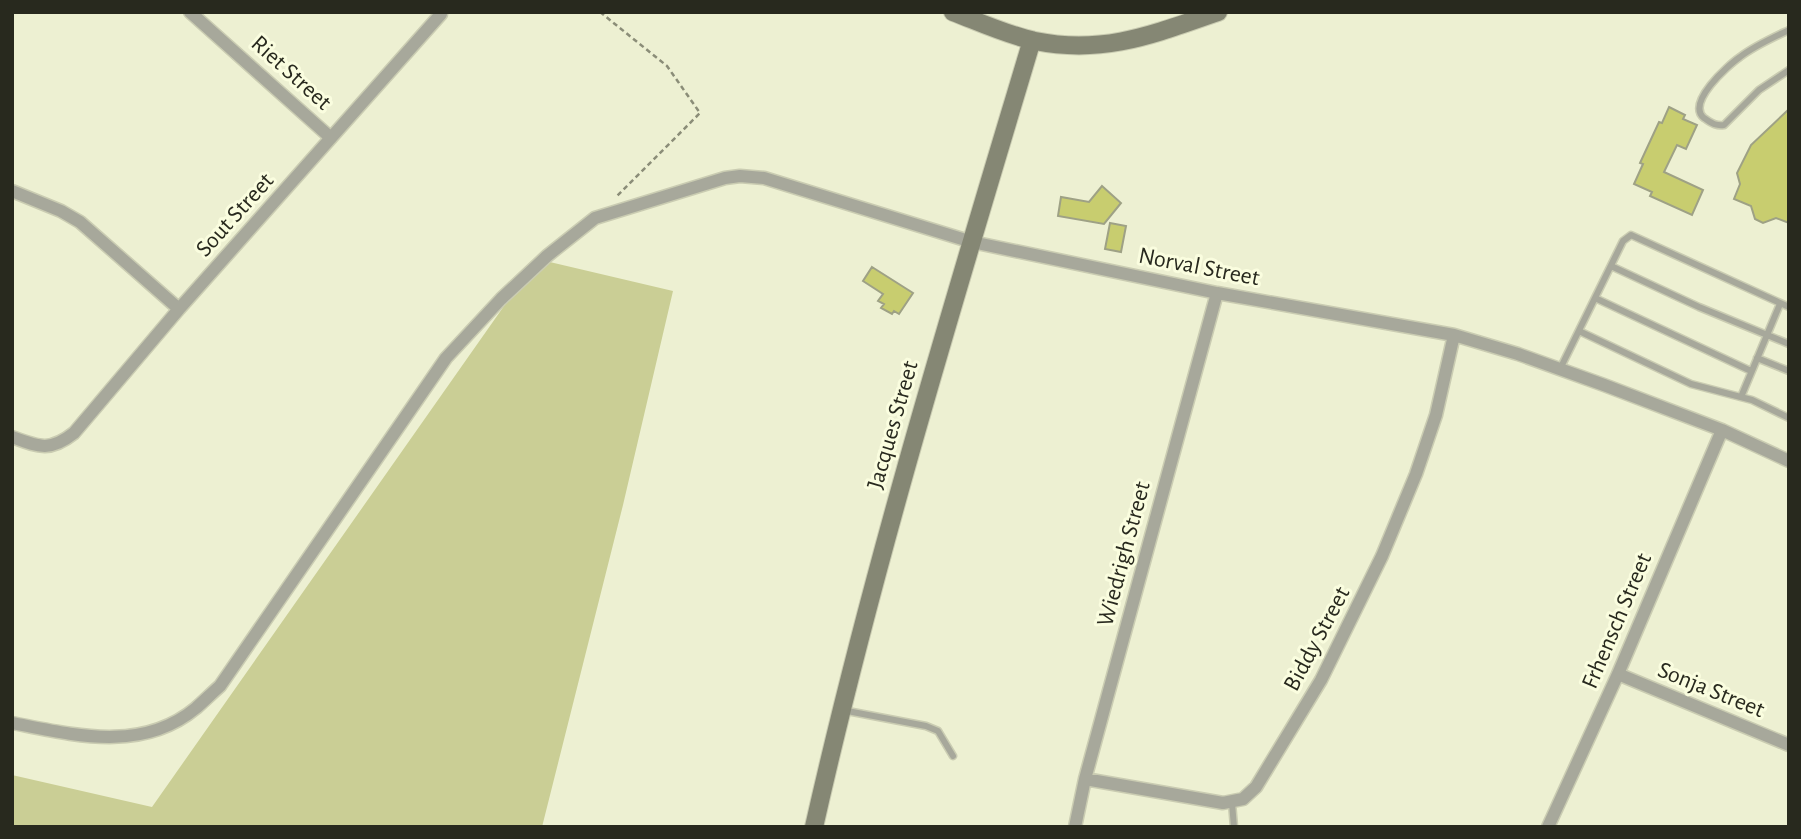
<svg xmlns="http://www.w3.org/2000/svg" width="1801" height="839" font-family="'Alegreya Sans',sans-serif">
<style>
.green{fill:#cace95}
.building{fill:#c8cd6f;stroke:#9ea185;stroke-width:2}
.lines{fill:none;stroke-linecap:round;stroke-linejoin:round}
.lane-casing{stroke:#caccb2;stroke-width:9}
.street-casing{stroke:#caccb2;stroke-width:15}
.secondary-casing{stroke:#caccb2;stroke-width:20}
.path{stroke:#8b8d78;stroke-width:2.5;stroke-dasharray:5 3.5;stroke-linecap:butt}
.lane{stroke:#a7a89b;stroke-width:6}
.street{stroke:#a7a89b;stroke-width:12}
.secondary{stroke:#858774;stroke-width:18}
.labels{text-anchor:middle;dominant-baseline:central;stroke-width:6;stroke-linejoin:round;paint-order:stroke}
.street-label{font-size:24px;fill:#28291e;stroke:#fafddf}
</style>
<rect width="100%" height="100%" fill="#edf0d2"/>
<!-- green -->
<path class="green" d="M537,259L673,291L623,505L542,827H12V775L152,807Z"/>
<!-- building -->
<path class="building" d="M1669,107L1685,115L1683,119L1697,125L1686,149L1677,145L1664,172L1703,190L1692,215L1650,196L1652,192L1634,184L1643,164L1640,163L1659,122L1662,123Z
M1789,109V223L1776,218L1763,223L1755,219L1751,206L1734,199L1740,184L1737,173L1751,145Z
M1102,186L1121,203L1104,224L1058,216L1061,197L1089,202Z
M1110,223L1126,226L1121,252L1105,249Z
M872,267L913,293L899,314L894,311L892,314L881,308L884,304L878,301L883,294L863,281Z"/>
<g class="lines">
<defs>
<path id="lane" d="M1789,30C1772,38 1754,46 1740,57C1727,66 1686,103 1704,118C1712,123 1715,126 1724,125L1759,90L1789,70
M1611,266L1699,307L1789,344
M1595,298L1751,371
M1579,331L1691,384L1752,400L1789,418
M1757,358L1789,371
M1560,369L1623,241L1631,235L1789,307
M1741,397L1780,304
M842,710L926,726L938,731L953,756
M1232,803L1234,827"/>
<path id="street" d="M190,12L331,138
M12,191L61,211L80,222L179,309
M12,437C39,447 50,452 74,433L179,309L441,14
M1618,674L1789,745
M12,723C74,735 142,753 196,708C204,701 212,693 220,686L446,358L501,299L547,256L595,218L725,178L740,176L764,178L972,242L1217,293L1454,335L1518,354L1604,385L1722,430L1789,461
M1085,779L1223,803L1243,799L1256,787L1321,680L1382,556L1416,474L1436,415L1454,335
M1075,827L1085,779L1217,293
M1548,827L1618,674L1722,430"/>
<path id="secondary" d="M953,12C979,22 1007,35 1035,41C1104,55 1154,34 1218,12
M814,827C874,561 954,301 1032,40"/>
</defs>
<!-- lane casing -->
<use href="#lane" class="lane-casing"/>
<!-- street casing -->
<use href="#street" class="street-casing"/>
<!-- secondary casing -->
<use href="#secondary" class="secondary-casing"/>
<!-- path -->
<path class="path" d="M600,12L667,66L700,113L616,197"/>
<!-- lane -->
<use href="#lane" class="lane"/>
<!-- street -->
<use href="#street" class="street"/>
<!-- secondary -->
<use href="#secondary" class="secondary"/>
</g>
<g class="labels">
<!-- street labels -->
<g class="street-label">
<text transform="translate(291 73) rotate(42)">Riet Street</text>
<text transform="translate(235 215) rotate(-48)">Sout Street</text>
<text transform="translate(1199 267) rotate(11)">Norval Street</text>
<text transform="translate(893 425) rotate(-74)">Jacques Street</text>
<text transform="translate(1124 554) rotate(-75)">Wiedrigh Street</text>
<text transform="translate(1617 621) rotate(-67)">Frhensch Street</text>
<text transform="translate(1317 639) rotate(-62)">Biddy Street</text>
<text transform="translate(1711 690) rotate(22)">Sonja Street</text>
</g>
</g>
<!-- border -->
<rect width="1801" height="839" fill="none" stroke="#28291e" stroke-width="28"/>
</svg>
